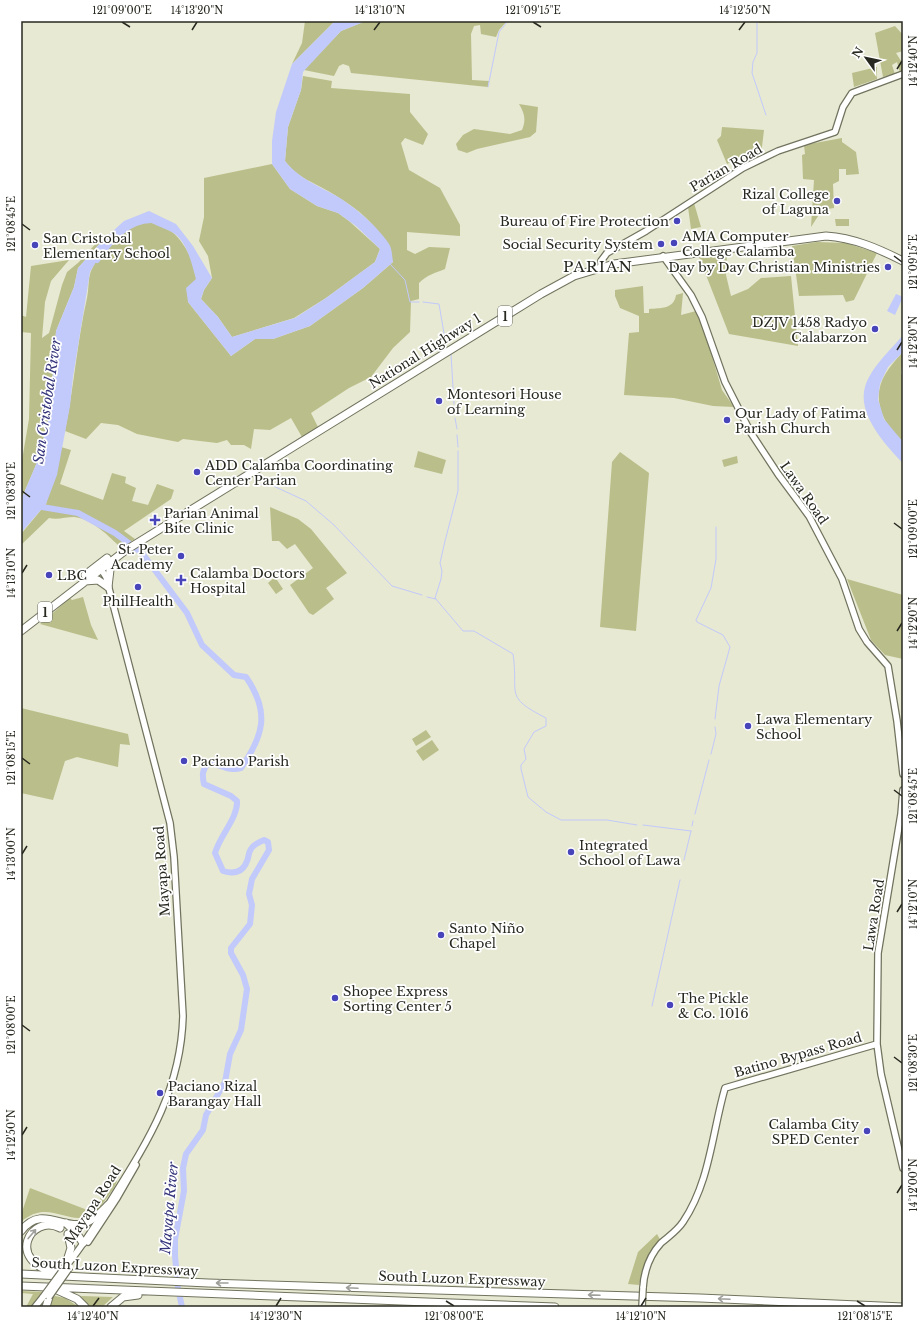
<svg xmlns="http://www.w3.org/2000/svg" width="924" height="1328" font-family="'Libre Baskerville',serif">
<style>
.green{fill:#babe8a}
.water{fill:#c2c9fb}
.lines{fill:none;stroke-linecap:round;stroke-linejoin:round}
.stream{stroke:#c2c9fb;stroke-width:1}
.river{stroke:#c2c9fb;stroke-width:6}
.secondary-casing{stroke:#71735e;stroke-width:8}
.highway-casing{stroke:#71735e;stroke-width:9}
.secondary{stroke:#fff;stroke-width:5.5}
.highway{stroke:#fff;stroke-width:7}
.secondary-bridge-casing{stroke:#71735e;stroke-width:8;stroke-linecap:butt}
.secondary-bridge{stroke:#fff;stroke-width:5.5}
.oneway{stroke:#9e9e9a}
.ticks{fill:none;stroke:#27281f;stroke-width:1.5}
.poi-dot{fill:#4845bb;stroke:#fff;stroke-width:1.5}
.labels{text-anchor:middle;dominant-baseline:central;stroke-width:3.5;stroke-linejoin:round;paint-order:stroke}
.shield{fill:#fff;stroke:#686862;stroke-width:1}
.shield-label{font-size:12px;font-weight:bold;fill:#27281f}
.street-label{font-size:13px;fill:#27281f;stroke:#fff}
.poi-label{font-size:13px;fill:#27281f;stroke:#fff;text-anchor:start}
.water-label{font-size:14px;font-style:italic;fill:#33347b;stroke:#fff}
.quarter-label{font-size:15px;letter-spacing:1px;fill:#27281f;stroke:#fff}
.neatline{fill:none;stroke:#27281f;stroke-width:1.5}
.ticks-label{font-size:10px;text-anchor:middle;fill:#27281f}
</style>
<rect width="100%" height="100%" fill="#e7e9d2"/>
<!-- green -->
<path class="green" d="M305,21H335L292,64L302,43Z
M366,21H507L499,30L496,37L481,34L480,25L474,26L471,34L472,80L489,81L488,87L351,73L349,66L343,64L339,66L334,76L304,70L341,31Z
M759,21H851L759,23Z
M895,26L903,35V51L896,53L903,64V72L900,73L897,62L892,65L895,74L883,77L875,33Z
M877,67V79L854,87L852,73Z
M303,76L332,81L331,88L410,94V112L428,134L423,145L405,138L401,143L409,170L440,188L460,225V236L407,232V250L415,254L429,247L450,248L445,269C435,273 427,275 419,283V299L411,301L410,332L393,348L371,377L349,388L311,413L318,427L302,437L291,418L270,430L254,429L251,449L244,445H231L227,440L217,443L183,439L178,442L137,434L118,425L101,423L86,439L65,431C74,387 77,342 87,298C89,289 88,278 91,271C102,247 120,228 144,219C153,224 164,227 172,232C184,241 195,263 196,278C196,285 190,295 188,302L231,356L255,339H273L310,326L363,288L393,262C388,251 383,239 376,229C364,213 345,201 328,191C311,181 298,178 285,161L288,127L301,90Z
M519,104L538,107L536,132L530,137L477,149L467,153L458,150L456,144L463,135L474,129L510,134L522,130C526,120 525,114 519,104Z
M722,127L764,130L761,155L754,160L752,150L727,164L717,140L721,136Z
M842,138V142L856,152L859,174L846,175V169H839V181L833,184L834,208L822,210L811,227L814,180L803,179L802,155L805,154L804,145Z
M272,164L290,189L317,206L338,213L349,221L380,249L375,262L326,298L294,318L232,337L218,317L201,299L204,290L212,278L208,256L199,241L204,217V178Z
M694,203L701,227L691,229L688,207Z
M835,219H849V226H836Z
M101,238L102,241L78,268L74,287L56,331L50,413L38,460L21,500V466L29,419L31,333L21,332V315L26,317L31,266L69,260L51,281L45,302L42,338L49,333L62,285L67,272L79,262Z
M817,242L846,243L877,253L854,300L846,302L843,295L799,296L792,246Z
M727,252L726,275L731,296L748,289L761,278L791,276L798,346L729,334L699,257Z
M643,286L644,313H649V309C661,308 674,309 676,295L683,293L681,315L696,311L703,326L722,390L734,407L713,406L674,398L624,395L629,333L639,332V316L620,308L615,296V290Z
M903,352L901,374L903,375V442C897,435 888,427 884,418C871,390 884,372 903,352Z
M61,447L71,450L60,484L103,500L112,473L126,477L125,483L136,488L132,501L148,505L157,484L174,490L171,499L124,531L135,539L121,548C110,537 91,518 74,517C65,517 58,520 49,518L21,545V534L46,504Z
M418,451L446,460L442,474L414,467Z
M620,452L649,473L636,631L600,627L612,462Z
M737,456L738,463L724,467L722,460Z
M270,507L298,519L311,529L347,573L326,588L334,599L313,615L309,613L290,585L313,568L295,544L287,549L279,541H272Z
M275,577L283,589L276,594L268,583Z
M847,579L903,595V659L885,655L871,640Z
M83,597L91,625L98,640L40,624L70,598L72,600Z
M21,708L128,734L130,745L120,744L118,767L77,757L65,761L53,800L21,793Z
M426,730L431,737L416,746L412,739Z
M432,740L439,750L423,761L416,751Z
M117,1181C115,1188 108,1196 104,1202C77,1241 54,1193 21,1222V1215L30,1188L90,1211L114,1182Z
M657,1234L662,1243L644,1267L639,1285L628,1284L638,1252Z
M21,1291L43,1292L32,1307H26L33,1294L21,1293Z
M55,1296L65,1298L79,1307H49L52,1298Z
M81,1296L113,1297L102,1307H89Z"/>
<!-- water -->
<path class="water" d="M335,21H366L341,31L303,72L301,90L288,127L285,161C296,175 310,182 325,190C346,199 377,225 389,244C392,248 392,256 393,262L363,288L310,326L273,339H255L231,356L188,302L186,288L196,279C191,262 187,239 170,231C161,227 153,224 144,219L133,223L108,242L90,272L73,377L70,406L57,475L46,504L21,533V500L38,460L50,413L56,331L74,287L78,268L102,241L124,221L149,211L176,224L193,246L212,278L204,290L201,299L218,317L232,337L295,318L326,298L375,262L380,249L356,226L338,213L317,206L290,189L272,164V141L276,112L292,64Z
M896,294L903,297L895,315L887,311Z
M903,335V352L888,367L880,384L878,399L884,419L903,442V463C886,446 857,414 865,387C871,367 890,351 903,335Z"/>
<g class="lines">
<!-- stream -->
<path class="stream" d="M757,21V53L753,62L752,73L766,115
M488,87L499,32L508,21
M390,264L405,280L410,302H419
M423,302L439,304L446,345
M451,354L454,404
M455,418L457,429
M457,435L458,447
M458,451V491L445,541L440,563L442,571L441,579L435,598L463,631H474L513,654C519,695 503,696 546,718V726L534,732L524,749L526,759L521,765V769L528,797L546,812L561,820H607L637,825
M258,485L269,484L306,501L334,525L392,586L422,595
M427,597L436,599
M715,719L719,686L730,647L723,635L697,622L696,620L711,588L716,559V527
M711,754L716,734L715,727
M695,814L709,760
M643,825L691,831
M692,826L693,821
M684,860L691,831
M652,1006L680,880"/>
<!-- river -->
<path class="river" d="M97,260C110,241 128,219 153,220
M36,506L78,513L115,533L142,553L187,613L202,645L234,675L246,677C270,712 264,735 241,768C230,772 220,764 209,763C202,769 202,775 204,784L231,796L237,801C238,818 220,835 215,853L223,871C233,874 243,873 247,861C249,857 248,853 251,849C254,844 259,842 264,840L268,842L269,850L252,879L249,894L252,905L250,924L231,948V953L243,975L247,989L241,1030L230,1054L225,1082L206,1115L203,1130L186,1154L183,1168L184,1191L175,1239V1256L178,1288L182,1307"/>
<defs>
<path id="secondary" d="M663,256L691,295L702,317L725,382L751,433L778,474L809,516L842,579L859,629L867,642L888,666L897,721L903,774
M601,268V261L607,253L646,231L743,168L778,151L835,132L843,107L852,93L903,74
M903,790L901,814L878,953L877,1044L881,1074L903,1168
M88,1242L117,1198L136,1165
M67,1265C84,1244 99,1220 113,1197C150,1138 181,1088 183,1016L174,857L170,823L106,577L99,566
M643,1288C644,1272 650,1255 661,1243C669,1236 677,1231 683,1222C710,1182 712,1133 725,1088L877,1044
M35,1307L43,1297"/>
<path id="highway" d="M85,575L107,558
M85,581L98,580L108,587
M108,587L111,561
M21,631L126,550L541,294L574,276L614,264L826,236C854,238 877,248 903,261
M66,1223L77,1234L83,1243
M21,1231C41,1205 61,1229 83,1224C93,1221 101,1212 108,1205
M65,1267L71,1248L68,1234
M57,1273C4,1261 31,1213 60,1228
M21,1274L208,1283L700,1298L903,1307
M21,1286L555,1307
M57,1290L77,1299L85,1307
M46,1307L49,1297
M111,1307L123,1297L138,1295"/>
</defs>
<!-- secondary casing -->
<use href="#secondary" class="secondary-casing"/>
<!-- highway casing -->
<use href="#highway" class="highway-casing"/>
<!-- secondary -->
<use href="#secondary" class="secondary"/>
<!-- highway -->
<use href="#highway" class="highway"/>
<defs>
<path id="secondary-bridge" d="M43,1297L65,1267
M49,1297L70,1267
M642,1307L643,1288"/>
</defs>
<!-- secondary-bridge casing -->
<use href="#secondary-bridge" class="secondary-bridge-casing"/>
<!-- secondary-bridge -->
<use href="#secondary-bridge" class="secondary-bridge"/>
</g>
<!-- one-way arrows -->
<defs><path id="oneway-shaft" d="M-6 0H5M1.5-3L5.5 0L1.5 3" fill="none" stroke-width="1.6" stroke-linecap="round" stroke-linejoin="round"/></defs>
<g class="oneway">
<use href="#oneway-shaft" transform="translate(32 1234) rotate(-50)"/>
<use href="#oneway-shaft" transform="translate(222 1283) rotate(180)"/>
<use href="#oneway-shaft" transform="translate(352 1288) rotate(-177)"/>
<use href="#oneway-shaft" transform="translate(594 1295) rotate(-178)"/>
<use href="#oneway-shaft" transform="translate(724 1299) rotate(-177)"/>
</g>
<!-- ticks -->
<path class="ticks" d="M122,22L130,27M533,22L541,27M192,30L197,22M374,30L380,22M739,30L745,22M897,69L902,61M22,224L30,230M894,256L902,262M897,350L902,342M22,491L30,497M894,523L902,529M22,573L27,565M897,631L902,623M22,758L30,764M894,790L902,796M22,854L27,846M897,912L902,904M22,1025L30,1031M894,1057L902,1063M22,1135L27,1127M897,1193L902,1185M446,1301L454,1306M857,1301L865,1306M93,1306L99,1298M276,1306L281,1298M641,1306L646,1298"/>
<!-- markers -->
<g class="poi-dot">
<circle cx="837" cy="201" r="4"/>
<circle cx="677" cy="221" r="4"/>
<circle cx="674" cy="243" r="4"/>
<circle cx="661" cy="244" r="4"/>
<circle cx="35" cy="245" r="4"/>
<circle cx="888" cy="267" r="4"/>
<circle cx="875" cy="329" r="4"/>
<circle cx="439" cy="401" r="4"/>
<circle cx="727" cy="420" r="4"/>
<circle cx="197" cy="472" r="4"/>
<path d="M153 514h4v4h4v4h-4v4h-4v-4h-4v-4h4z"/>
<circle cx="181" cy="556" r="4"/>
<circle cx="49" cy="575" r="4"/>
<path d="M179 574h4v4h4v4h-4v4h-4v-4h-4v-4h4z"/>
<circle cx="138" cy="587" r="4"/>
<circle cx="748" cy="726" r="4"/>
<circle cx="184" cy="761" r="4"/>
<circle cx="571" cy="852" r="4"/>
<circle cx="441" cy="935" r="4"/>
<circle cx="335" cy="998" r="4"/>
<circle cx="670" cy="1005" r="4"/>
<circle cx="160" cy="1093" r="4"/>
<circle cx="867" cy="1131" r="4"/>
</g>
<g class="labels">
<!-- shield labels -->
<g class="shield">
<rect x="498" y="306" width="14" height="20" rx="3"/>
<rect x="38" y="602" width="14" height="20" rx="3"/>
</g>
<g class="shield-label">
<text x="505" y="316">1</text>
<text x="45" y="612">1</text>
</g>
<!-- street labels -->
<g class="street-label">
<text transform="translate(726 168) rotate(-30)">Parian Road</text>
<text transform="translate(425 351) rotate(-32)">National Highway 1</text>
<text transform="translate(804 493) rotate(55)">Lawa Road</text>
<text transform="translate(162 871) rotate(-94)">Mayapa Road</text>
<text transform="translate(874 915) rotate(-81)">Lawa Road</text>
<text transform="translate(798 1055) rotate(-16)">Batino Bypass Road</text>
<text transform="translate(93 1205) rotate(-57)">Mayapa Road</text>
<text transform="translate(115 1267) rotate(3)">South Luzon Expressway</text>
<text transform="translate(462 1279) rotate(2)">South Luzon Expressway</text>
</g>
<!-- poi labels -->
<g class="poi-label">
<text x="829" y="194" text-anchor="end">Rizal College<tspan x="829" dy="15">of Laguna</tspan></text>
<text x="669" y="221" text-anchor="end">Bureau of Fire Protection</text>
<text x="682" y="236">AMA Computer<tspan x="682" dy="15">College Calamba</tspan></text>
<text x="43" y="238">San Cristobal<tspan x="43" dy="15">Elementary School</tspan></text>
<text x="653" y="244" text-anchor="end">Social Security System</text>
<text x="880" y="267" text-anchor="end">Day by Day Christian Ministries</text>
<text x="867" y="322" text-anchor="end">DZJV 1458 Radyo<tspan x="867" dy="15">Calabarzon</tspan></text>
<text x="447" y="394">Montesori House<tspan x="447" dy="15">of Learning</tspan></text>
<text x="735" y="413">Our Lady of Fatima<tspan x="735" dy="15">Parish Church</tspan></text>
<text x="205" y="465">ADD Calamba Coordinating<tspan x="205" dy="15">Center Parian</tspan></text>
<text x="164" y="513">Parian Animal<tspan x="164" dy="15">Bite Clinic</tspan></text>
<text x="173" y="549" text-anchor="end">St. Peter<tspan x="173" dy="15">Academy</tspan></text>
<text x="190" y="573">Calamba Doctors<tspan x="190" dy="15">Hospital</tspan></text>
<text x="57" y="575">LBC</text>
<text x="138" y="601" text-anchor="middle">PhilHealth</text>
<text x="756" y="719">Lawa Elementary<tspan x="756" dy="15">School</tspan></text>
<text x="192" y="761">Paciano Parish</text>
<text x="579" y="845">Integrated<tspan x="579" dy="15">School of Lawa</tspan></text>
<text x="449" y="928">Santo Niño<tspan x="449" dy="15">Chapel</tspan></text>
<text x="343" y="991">Shopee Express<tspan x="343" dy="15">Sorting Center 5</tspan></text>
<text x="678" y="998">The Pickle<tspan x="678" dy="15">&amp; Co. 1016</tspan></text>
<text x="168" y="1086">Paciano Rizal<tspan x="168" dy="15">Barangay Hall</tspan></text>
<text x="859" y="1124" text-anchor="end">Calamba City<tspan x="859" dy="15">SPED Center</tspan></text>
</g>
<!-- water labels -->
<g class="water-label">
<text transform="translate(47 401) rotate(-82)">San Cristobal River</text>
<text transform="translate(169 1208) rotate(-85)">Mayapa River</text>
</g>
<!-- quarter labels -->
<g class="quarter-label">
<text x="598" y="266">PARIAN</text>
</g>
</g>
<!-- border -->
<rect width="924" height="1328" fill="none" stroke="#ffffff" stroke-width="44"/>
<!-- north arrow -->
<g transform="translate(866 58) rotate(303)" stroke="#ffffff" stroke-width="3" paint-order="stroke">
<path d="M0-3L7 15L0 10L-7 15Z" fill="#27281f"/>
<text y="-6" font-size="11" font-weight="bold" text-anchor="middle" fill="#27281f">N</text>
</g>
<rect x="22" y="22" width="880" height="1284" class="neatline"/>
<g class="ticks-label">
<text x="122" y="14">121°09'00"E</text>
<text x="197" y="14">14°13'20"N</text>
<text x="380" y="14">14°13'10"N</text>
<text x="533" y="14">121°09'15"E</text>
<text x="745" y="14">14°12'50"N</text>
<text transform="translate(913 61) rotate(-90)" y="4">14°12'40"N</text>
<text transform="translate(11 224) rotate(-90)" y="4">121°08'45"E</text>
<text transform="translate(913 262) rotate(-90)" y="4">121°09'15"E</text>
<text transform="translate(913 342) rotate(-90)" y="4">14°12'30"N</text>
<text transform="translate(11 491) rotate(-90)" y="4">121°08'30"E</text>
<text transform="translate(913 529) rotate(-90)" y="4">121°09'00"E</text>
<text transform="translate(11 573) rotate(-90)" y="4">14°13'10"N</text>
<text transform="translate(913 623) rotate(-90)" y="4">14°12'20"N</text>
<text transform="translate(11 758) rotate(-90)" y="4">121°08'15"E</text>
<text transform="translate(913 796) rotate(-90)" y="4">121°08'45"E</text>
<text transform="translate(11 854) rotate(-90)" y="4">14°13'00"N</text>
<text transform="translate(913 904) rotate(-90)" y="4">14°12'10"N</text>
<text transform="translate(11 1025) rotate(-90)" y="4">121°08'00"E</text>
<text transform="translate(913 1063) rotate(-90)" y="4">121°08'30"E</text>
<text transform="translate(11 1135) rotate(-90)" y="4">14°12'50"N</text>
<text transform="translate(913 1185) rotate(-90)" y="4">14°12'00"N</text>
<text x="93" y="1320">14°12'40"N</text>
<text x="276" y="1320">14°12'30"N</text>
<text x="454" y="1320">121°08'00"E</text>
<text x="641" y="1320">14°12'10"N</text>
<text x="865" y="1320">121°08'15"E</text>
</g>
</svg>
